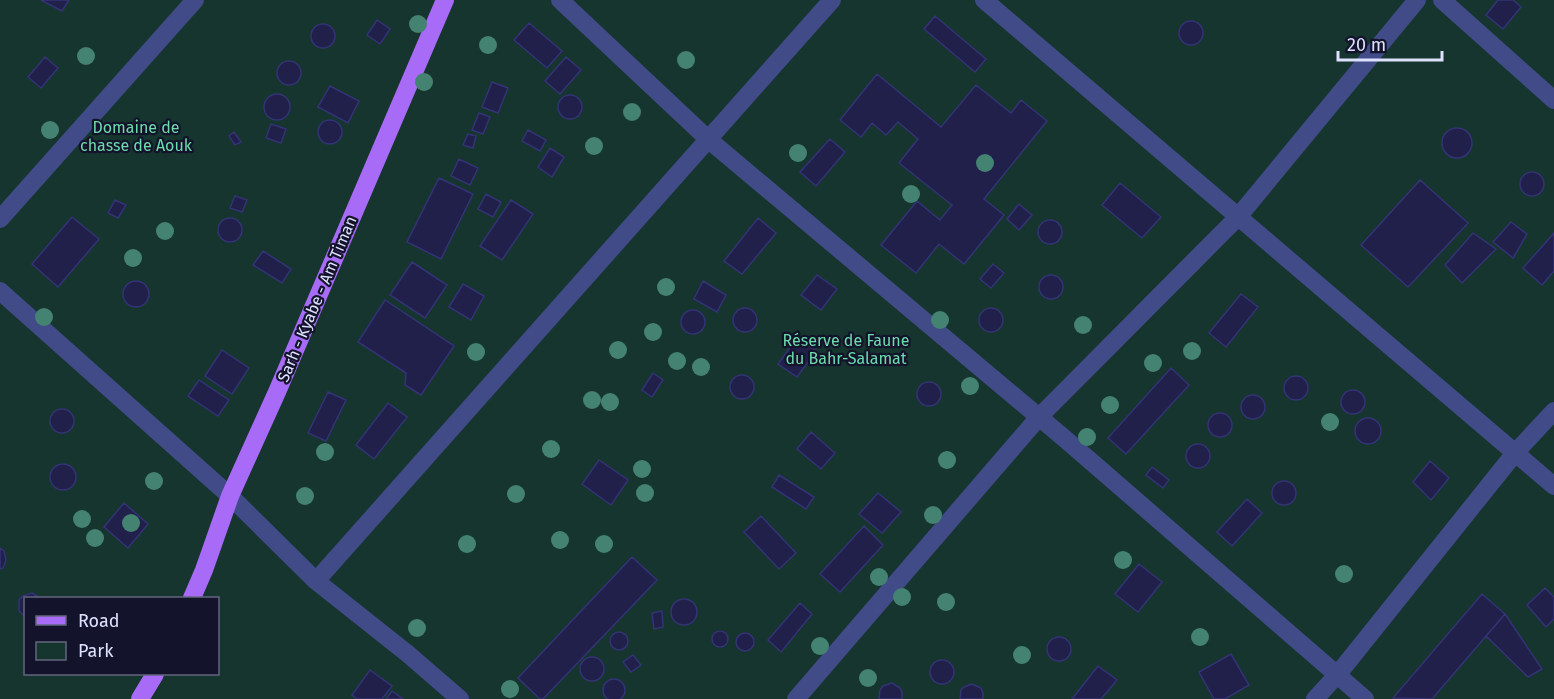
<svg xmlns="http://www.w3.org/2000/svg" width="1554" height="699" font-family="'Fira Sans',sans-serif">
<style>
.green{fill:#16352e;fill-rule:evenodd}
.building{fill:#20204b;stroke:#333376;stroke-width:1.5}
.lines{fill:none;stroke-linecap:round;stroke-linejoin:round}
.minor{stroke:#404b88;stroke-width:18}
.major{stroke:#a86bf8;stroke-width:18}
.tree{fill:#448271}
.labels{text-anchor:middle;dominant-baseline:central;stroke-width:4.5;stroke-linejoin:round;paint-order:stroke}
.park-label{font-size:16px;fill:#6cdcab;stroke:#13132b}
.street-label{font-size:16px;fill:#dee1fe;stroke:#13132b}
</style>
<rect width="100%" height="100%" fill="#13132b"/>
<!-- green -->
<path class="green" d="M0,0H1554V699H0ZM26,598H218V674H26Z"/>
<!-- building -->
<path class="building" d="M41,0H69L62,11Z
M1498,0H1513L1521,7L1503,29L1486,15Z
M935,16L986,59L975,72L924,29Z
M377,20L390,29L380,44L367,35Z
M1179 33a12 12 0 1 1 24 0a12 12 0 1 1-24 0Z
M529,23L562,51L547,68L514,40Z
M311 36a12 12 0 1 1 24 0a12 12 0 1 1-24 0Z
M45,57L58,68L41,88L28,77Z
M566,57L581,70L560,94L545,81Z
M277 73a12 12 0 1 1 24 0a12 12 0 1 1-24 0Z
M877,74L941,127L976,85L1011,113L1021,100L1047,121L984,199L1004,215L964,264L939,244L916,273L881,245L917,201L940,220L952,205L899,163L918,139L898,122L886,135L872,123L861,137L840,120Z
M492,82L508,88L498,113L482,107Z
M330,86L359,101L348,123L318,107Z
M264 107a13 13 0 1 1 26 0a13 13 0 1 1-26 0Z
M558 107a12 12 0 1 1 24 0a12 12 0 1 1-24 0Z
M479,113L490,117L483,134L472,130Z
M318 132a12 12 0 1 1 24 0a12 12 0 1 1-24 0Z
M271,124L286,129L281,143L266,138Z
M1442 143a15 15 0 1 1 30 0a15 15 0 1 1-30 0Z
M528,130L546,140L540,151L522,141Z
M234,132L241,142L235,145L229,136Z
M468,134L476,136L473,148L463,145Z
M830,139L845,152L816,186L800,172Z
M550,148L564,157L552,177L538,167Z
M459,159L478,168L470,185L451,176Z
M1520 184a12 12 0 1 1 24 0a12 12 0 1 1-24 0Z
M439,178L473,194L441,259L407,242Z
M1420,180L1468,223L1408,287L1361,245Z
M1120,183L1161,217L1142,238L1102,205Z
M486,194L501,202L493,217L478,209Z
M235,196L247,200L242,212L230,208Z
M115,200L126,205L118,218L108,213Z
M511,200L533,214L502,260L480,246Z
M1019,204L1032,215L1019,230L1007,219Z
M72,217L99,239L58,287L32,264Z
M218 230a12 12 0 1 1 24 0a12 12 0 1 1-24 0Z
M758,218L776,233L742,274L724,261Z
M1038 232a12 12 0 1 1 24 0a12 12 0 1 1-24 0Z
M1511,222L1527,234L1513,258L1493,242Z
M1473,233L1496,249L1462,283L1445,265Z
M1554,233V271L1542,285L1523,268Z
M263,251L291,269L282,283L253,265Z
M412,262L447,285L425,318L390,295Z
M993,264L1004,273L991,288L980,279Z
M817,275L837,289L821,310L801,295Z
M1039 287a12 12 0 1 1 24 0a12 12 0 1 1-24 0Z
M703,281L726,295L717,312L694,299Z
M123 294a13 13 0 1 1 26 0a13 13 0 1 1-26 0Z
M463,284L484,296L471,320L449,307Z
M1241,294L1258,307L1226,347L1209,333Z
M385,300L454,346L421,395L405,385L406,373L358,342Z
M979 320a12 12 0 1 1 24 0a12 12 0 1 1-24 0Z
M733 320a12 12 0 1 1 24 0a12 12 0 1 1-24 0Z
M681 322a12 12 0 1 1 24 0a12 12 0 1 1-24 0Z
M797,338L816,351L797,377L778,364Z
M222,350L249,368L232,394L205,376Z
M1171,368L1189,385L1126,454L1108,438Z
M653,373L663,380L652,397L642,390Z
M730 387a12 12 0 1 1 24 0a12 12 0 1 1-24 0Z
M1284 388a12 12 0 1 1 24 0a12 12 0 1 1-24 0Z
M199,380L229,400L218,416L188,396Z
M917 394a12 12 0 1 1 24 0a12 12 0 1 1-24 0Z
M1341 402a12 12 0 1 1 24 0a12 12 0 1 1-24 0Z
M328,392L346,400L326,441L308,433Z
M1241 407a12 12 0 1 1 24 0a12 12 0 1 1-24 0Z
M388,403L407,417L374,459L356,445Z
M50 421a12 12 0 1 1 24 0a12 12 0 1 1-24 0Z
M1208 425a12 12 0 1 1 24 0a12 12 0 1 1-24 0Z
M1355 431a13 13 0 1 1 26 0a13 13 0 1 1-26 0Z
M811,432L835,453L821,469L797,449Z
M1186 456a12 12 0 1 1 24 0a12 12 0 1 1-24 0Z
M599,460L628,480L611,505L582,484Z
M1430,461L1449,478L1431,500L1413,482Z
M50 477a13 13 0 1 1 26 0a13 13 0 1 1-26 0Z
M1152,467L1169,480L1163,488L1146,475Z
M779,475L814,497L806,509L772,487Z
M1272 493a12 12 0 1 1 24 0a12 12 0 1 1-24 0Z
M878,493L901,512L882,533L859,514Z
M1247,499L1262,513L1232,546L1217,532Z
M124,503L148,524L128,548L104,527Z
M761,516L796,553L779,569L744,532Z
M864,526L883,545L840,592L820,574Z
M0,548L4,551L6,560L3,568L0,569Z
M632,557L657,580L543,699H540L518,678Z
M1139,564L1162,582L1138,612L1115,594Z
M1545,588L1554,597V619L1546,627L1527,605Z
M32,593L40,598H26V617L19,611V600L23,596Z
M1482,594L1505,614L1432,699L1393,698Z
M671 612a13 13 0 1 1 26 0a13 13 0 1 1-26 0Z
M800,603L812,614L781,652L768,640Z
M662,611L663,627L654,629L652,613Z
M1505,614L1542,669L1528,677L1486,636Z
M712 639a8 8 0 1 1 16 0a8 8 0 1 1-16 0Z
M610 641a9 9 0 1 1 18 0a9 9 0 1 1-18 0Z
M736 642a9 9 0 1 1 18 0a9 9 0 1 1-18 0Z
M1047 649a12 12 0 1 1 24 0a12 12 0 1 1-24 0Z
M1231,654L1249,685L1225,699H1214L1199,672Z
M633,655L641,665L631,672L623,662Z
M580 669a12 12 0 1 1 24 0a12 12 0 1 1-24 0Z
M930 672a12 12 0 1 1 24 0a12 12 0 1 1-24 0Z
M1098,666L1117,680L1101,699H1072Z
M370,670L392,686L382,699H357L352,695Z
M603 690a11 11 0 1 1 22 0a11 11 0 1 1-22 0Z
M892,683L900,688L902,692V699H879L880,690L883,686Z
M972,684L981,688L983,693V699H960L961,690L964,687Z
M392,691L403,699H386Z"/>
<g class="lines">
<!-- minor -->
<path class="minor" d="M560,0L709,140L1064,438L1365,699
M984,0L1554,486
M1442,0L1554,100
M0,219L195,0
M0,291L230,496L316,581L408,654L460,699
M316,581L832,0
M796,699L1039,417L1238,217L1417,0
M1315,699L1338,674L1515,453L1554,411"/>
<!-- major -->
<path class="major" d="M192,598L204,570L230,496L277,392L445,0
M140,699L155,674"/>
</g>
<!-- trees -->
<g class="tree">
<circle cx="418" cy="24" r="9"/>
<circle cx="488" cy="45" r="9"/>
<circle cx="86" cy="56" r="9"/>
<circle cx="686" cy="60" r="9"/>
<circle cx="424" cy="82" r="9"/>
<circle cx="632" cy="112" r="9"/>
<circle cx="50" cy="130" r="9"/>
<circle cx="594" cy="146" r="9"/>
<circle cx="798" cy="153" r="9"/>
<circle cx="985" cy="163" r="9"/>
<circle cx="911" cy="194" r="9"/>
<circle cx="165" cy="231" r="9"/>
<circle cx="133" cy="258" r="9"/>
<circle cx="666" cy="287" r="9"/>
<circle cx="44" cy="317" r="9"/>
<circle cx="940" cy="320" r="9"/>
<circle cx="1083" cy="325" r="9"/>
<circle cx="653" cy="332" r="9"/>
<circle cx="618" cy="350" r="9"/>
<circle cx="1192" cy="351" r="9"/>
<circle cx="476" cy="352" r="9"/>
<circle cx="677" cy="361" r="9"/>
<circle cx="1153" cy="363" r="9"/>
<circle cx="701" cy="367" r="9"/>
<circle cx="970" cy="386" r="9"/>
<circle cx="592" cy="400" r="9"/>
<circle cx="610" cy="402" r="9"/>
<circle cx="1110" cy="405" r="9"/>
<circle cx="1330" cy="422" r="9"/>
<circle cx="1087" cy="437" r="9"/>
<circle cx="551" cy="449" r="9"/>
<circle cx="325" cy="452" r="9"/>
<circle cx="947" cy="460" r="9"/>
<circle cx="642" cy="469" r="9"/>
<circle cx="154" cy="481" r="9"/>
<circle cx="645" cy="493" r="9"/>
<circle cx="516" cy="494" r="9"/>
<circle cx="305" cy="496" r="9"/>
<circle cx="933" cy="515" r="9"/>
<circle cx="82" cy="519" r="9"/>
<circle cx="131" cy="523" r="9"/>
<circle cx="95" cy="538" r="9"/>
<circle cx="560" cy="540" r="9"/>
<circle cx="467" cy="544" r="9"/>
<circle cx="604" cy="544" r="9"/>
<circle cx="1123" cy="560" r="9"/>
<circle cx="1344" cy="574" r="9"/>
<circle cx="879" cy="577" r="9"/>
<circle cx="902" cy="597" r="9"/>
<circle cx="946" cy="602" r="9"/>
<circle cx="417" cy="628" r="9"/>
<circle cx="1200" cy="637" r="9"/>
<circle cx="820" cy="646" r="9"/>
<circle cx="1022" cy="655" r="9"/>
<circle cx="868" cy="678" r="9"/>
<circle cx="510" cy="689" r="9"/>
</g>
<g class="labels">
<!-- park labels -->
<g class="park-label">
<text x="136" y="127">Domaine de<tspan x="136" dy="18">chasse de Aouk</tspan></text>
<text x="846" y="340">Réserve de Faune<tspan x="846" dy="18">du Bahr-Salamat</tspan></text>
</g>
<!-- street labels -->
<g class="street-label">
<text transform="translate(317 299) rotate(-67)">Sarh - Kyabe - Am Timan</text>
</g>
</g>
<!-- legend -->
<rect x="24" y="597" width="195" height="78" fill="#13132b" stroke="#64657f" stroke-width="1.5"/>
<rect x="36" y="616" width="30" height="9" fill="#a86bf8" stroke="#64657f" stroke-width="1.5"/>
<text x="78" y="627" font-size="18" fill="#dee1fe">Road</text>
<rect x="36" y="642" width="30" height="18" fill="#16352e" stroke="#64657f" stroke-width="1.5"/>
<text x="78" y="657" font-size="18" fill="#dee1fe">Park</text>
<!-- scale -->
<path d="M1338 51v9h104v-9" fill="none" stroke="#dee1fe" stroke-width="3"/>
<text x="1347" y="51" font-size="18" fill="#dee1fe" stroke="#13132b" stroke-width="4.5" paint-order="stroke">20 m</text>
</svg>
